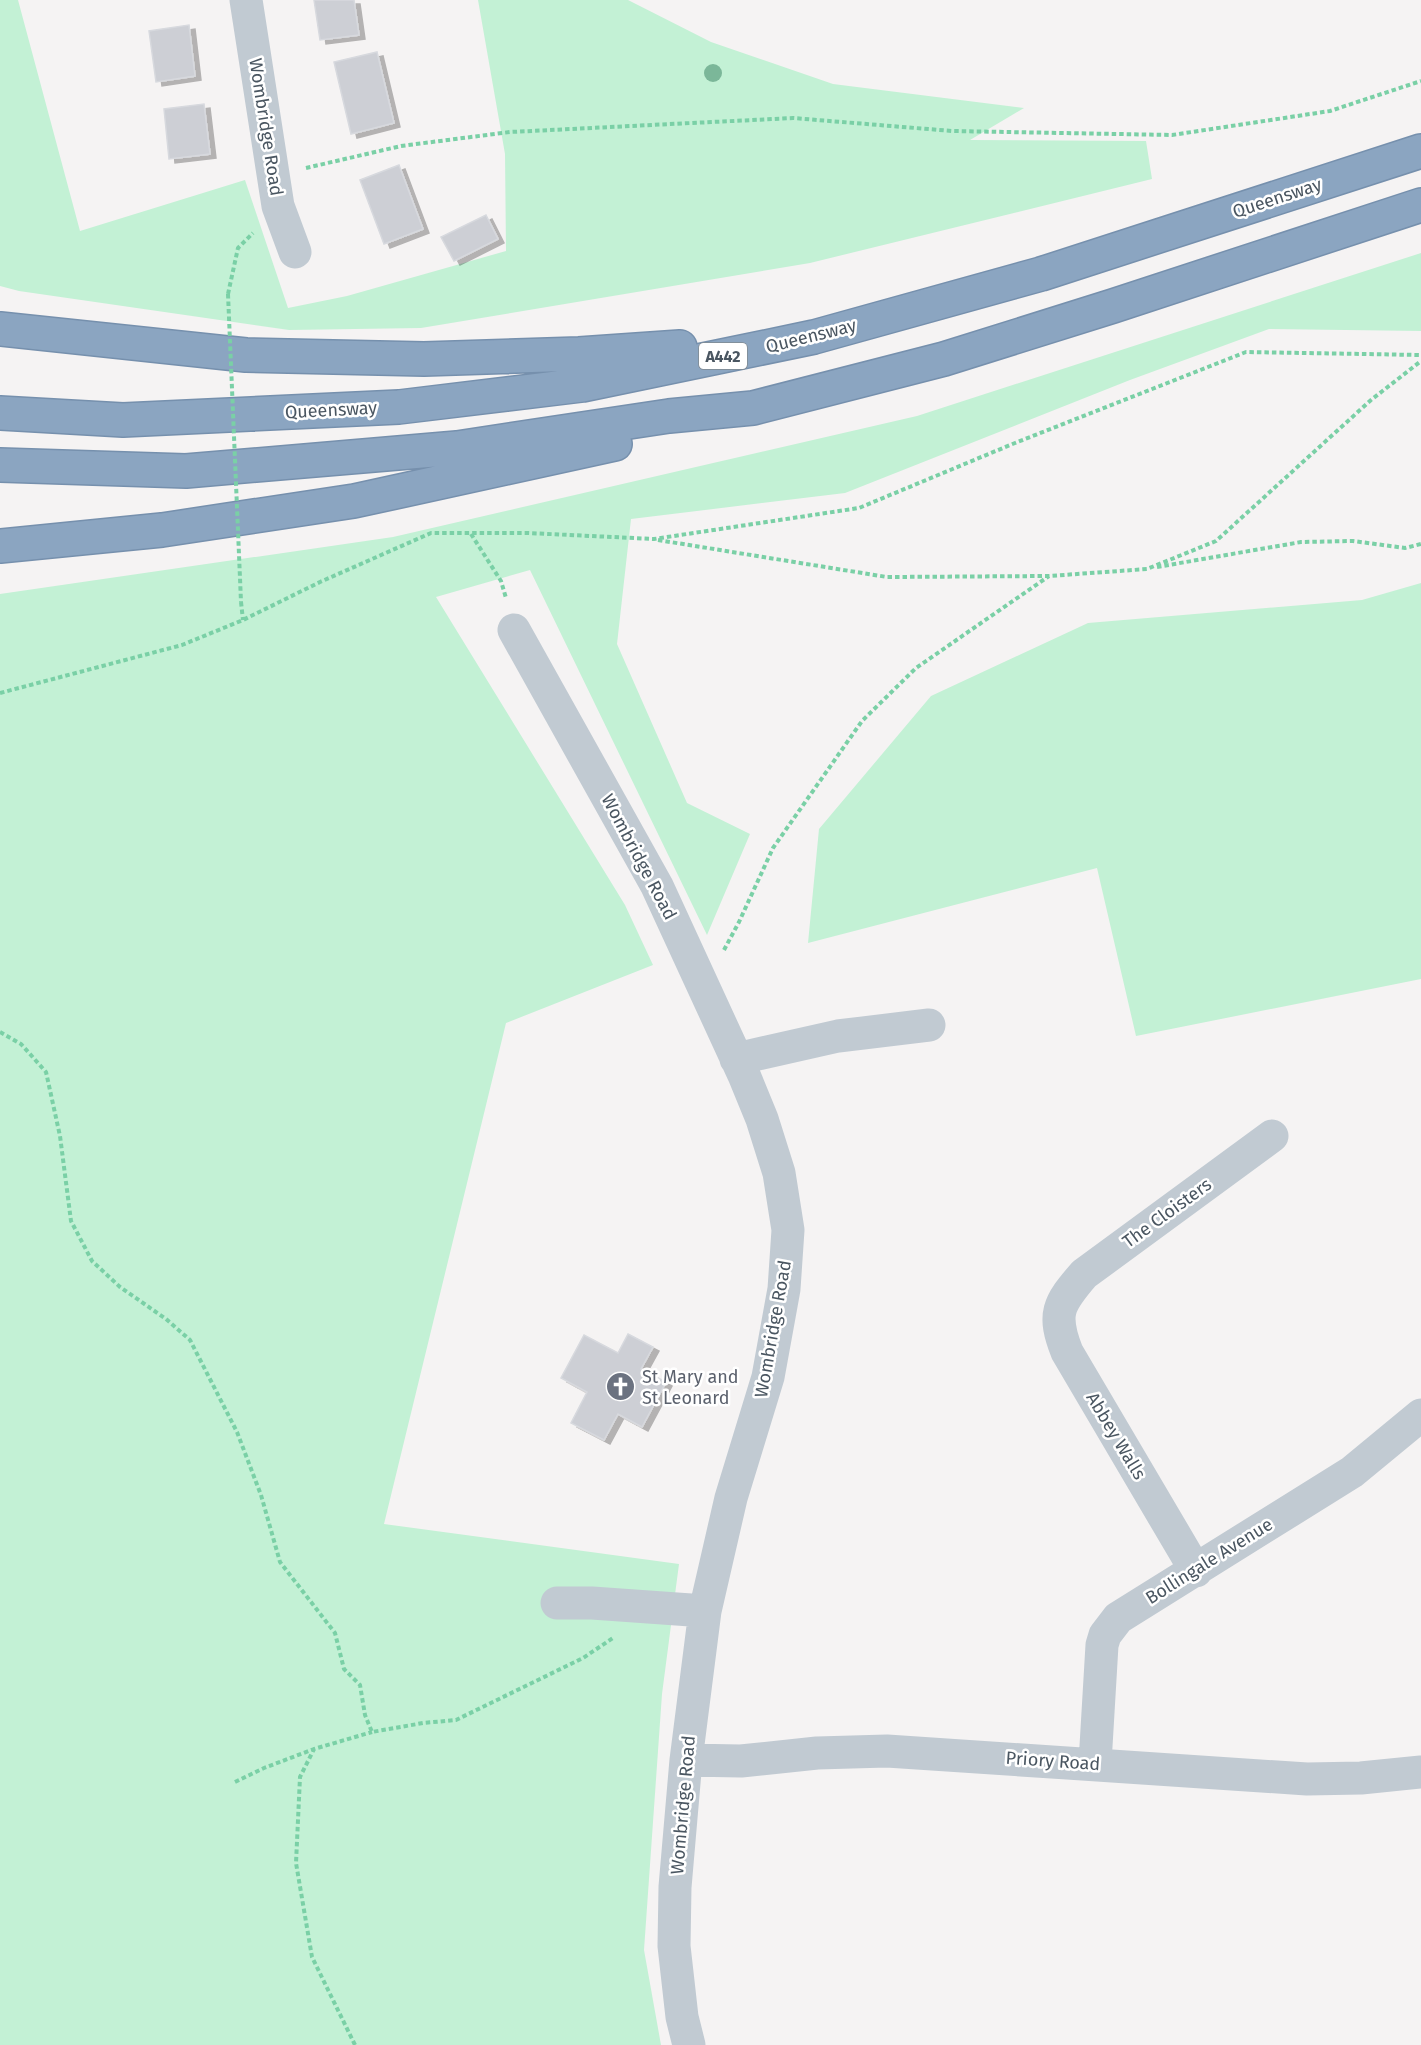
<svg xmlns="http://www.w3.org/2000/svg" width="1421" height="2045" font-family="'Fira Sans',sans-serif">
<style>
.green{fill:#c3f1d5}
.building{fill:#cdcfd5;stroke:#d7d9de;stroke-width:1.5;filter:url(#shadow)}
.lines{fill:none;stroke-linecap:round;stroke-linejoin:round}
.highway-casing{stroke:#7690ad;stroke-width:36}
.path{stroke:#7ad0a6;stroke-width:4;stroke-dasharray:4.5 3;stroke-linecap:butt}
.minor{stroke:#c1cad2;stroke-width:33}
.highway{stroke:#8ba5c1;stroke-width:33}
.path-bridge{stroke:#7ad0a6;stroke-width:4;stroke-dasharray:4.5 3;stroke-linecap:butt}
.tree{fill:#7bb799}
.labels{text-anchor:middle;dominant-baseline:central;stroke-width:5;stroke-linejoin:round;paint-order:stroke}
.shield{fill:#fff;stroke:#808990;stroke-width:1.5}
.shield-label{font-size:16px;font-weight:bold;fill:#4a5661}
.street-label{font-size:18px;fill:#4a5661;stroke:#fff}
.worship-label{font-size:18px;fill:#5b616d;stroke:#fff;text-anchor:start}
</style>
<defs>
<filter id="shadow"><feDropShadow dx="6" dy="4" stdDeviation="0" flood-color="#0004"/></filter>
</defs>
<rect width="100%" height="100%" fill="#f5f3f3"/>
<!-- green -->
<path class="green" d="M0,0H18L80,231L245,180L288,308L347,296L506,251L505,154L478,0H628L711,42L833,84L1024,108L970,140L1146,141L1152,179L810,263L421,328L289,330L19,291L0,286Z
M1421,253V331L1269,329L1130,380L845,493L631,519L617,644L687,803L750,834L707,935L530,570L436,597L625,905L653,965L506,1023L384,1524L679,1564L662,1694L644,1950L661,2045H0V594L393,537L917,416Z
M1421,583V979L1136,1036L1097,868L808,943L819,829L931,696L1088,623L1362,600Z"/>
<!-- building -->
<path class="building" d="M314,0H354L359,35L320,40Z
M189,25L195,76L156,82L149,31Z
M377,52L394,123L351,134L334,62Z
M204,104L210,154L169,159L164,109Z
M399,165L423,229L384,244L360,180Z
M486,215L498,239L454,261L441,237Z
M628,1334L653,1347L641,1369L666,1382L642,1427L618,1414L604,1440L571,1423L587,1392L561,1378L584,1335L618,1353Z"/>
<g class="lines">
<defs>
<path id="highway" d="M0,329L246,355L424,359L579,354L680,347
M0,413L123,420L399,407L582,385L814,337L1041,274L1421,151
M0,465L186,471L457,448L669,416L753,408L944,359L1113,306L1421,205
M0,546L162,530L354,501L615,444"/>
</defs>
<!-- highway casing -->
<use href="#highway" class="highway-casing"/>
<!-- path -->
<path class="path" d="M306,168L401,146L510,132L793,118L952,131L1172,135L1330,111L1421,81
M228,294L238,248L253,233
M471,534L501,581L506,598
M658,540L887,577L1049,576L1147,569L1216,541L1371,400L1421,361
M1157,567L1301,542L1353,541L1405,548L1421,544
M241,602L243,620
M0,693L182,645L243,620L320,582L431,533H528L654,539L859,508L1015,443L1246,352L1421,355
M724,950L739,922L773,848L862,721L916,668L1049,576
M0,1032L21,1044L46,1072L60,1136L71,1221L92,1261L120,1287L166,1319L190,1340L237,1432L261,1495L280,1562L335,1633L344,1669L360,1685L365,1715L372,1732L423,1723L456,1720L583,1658L613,1638
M235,1782L264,1768L314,1749
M355,2045L312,1957L296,1863L300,1777L314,1749L372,1732"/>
<!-- minor -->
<path class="minor" d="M246,0L278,206L295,252
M514,630L657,886L744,1075L762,1119L779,1173L788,1230L784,1289L768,1377L731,1498L705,1611L686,1760L675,1887L674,1946L682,2017L689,2045
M736,1059L838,1036L929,1025
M1196,1571L1067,1352C1052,1314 1058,1304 1084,1274L1272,1136
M557,1603H592L705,1611
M686,1760L741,1761L817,1753L887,1751L1307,1779L1361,1778L1421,1772
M1095,1763L1102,1645L1105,1635L1118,1618L1352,1472L1421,1415"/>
<!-- highway -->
<use href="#highway" class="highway"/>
<!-- path-bridge -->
<path class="path-bridge" d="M228,294L241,602"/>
</g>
<!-- trees -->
<circle class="tree" cx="713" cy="73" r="9"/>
<!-- icons -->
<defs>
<symbol id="church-disc" viewBox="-11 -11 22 22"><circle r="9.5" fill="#6b7280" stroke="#fff"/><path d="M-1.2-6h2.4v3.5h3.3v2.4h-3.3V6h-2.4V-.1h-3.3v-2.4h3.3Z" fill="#fff"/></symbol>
</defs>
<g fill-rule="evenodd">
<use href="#church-disc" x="604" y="1370" width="33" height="33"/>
</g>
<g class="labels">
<!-- shield labels -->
<rect class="shield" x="699" y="343" width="48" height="26" rx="4.5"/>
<g class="shield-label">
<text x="723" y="356">A442</text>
</g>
<!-- street labels -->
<g class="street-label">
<text transform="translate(266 127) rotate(81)">Wombridge Road</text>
<text transform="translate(1277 198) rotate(-18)">Queensway</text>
<text transform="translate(811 336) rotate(-14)">Queensway</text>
<text transform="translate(331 410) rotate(-3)">Queensway</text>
<text transform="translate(639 857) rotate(62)">Wombridge Road</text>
<text transform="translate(1167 1213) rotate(-36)">The Cloisters</text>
<text transform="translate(773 1329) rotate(-80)">Wombridge Road</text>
<text transform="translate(1116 1436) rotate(59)">Abbey Walls</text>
<text transform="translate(1209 1561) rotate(-32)">Bollingale Avenue</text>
<text transform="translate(1053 1761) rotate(4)">Priory Road</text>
<text transform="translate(683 1805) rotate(-85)">Wombridge Road</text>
</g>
<!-- worship labels -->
<g class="worship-label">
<text x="642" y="1377">St Mary and<tspan x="642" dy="21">St Leonard</tspan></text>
</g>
</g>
</svg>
